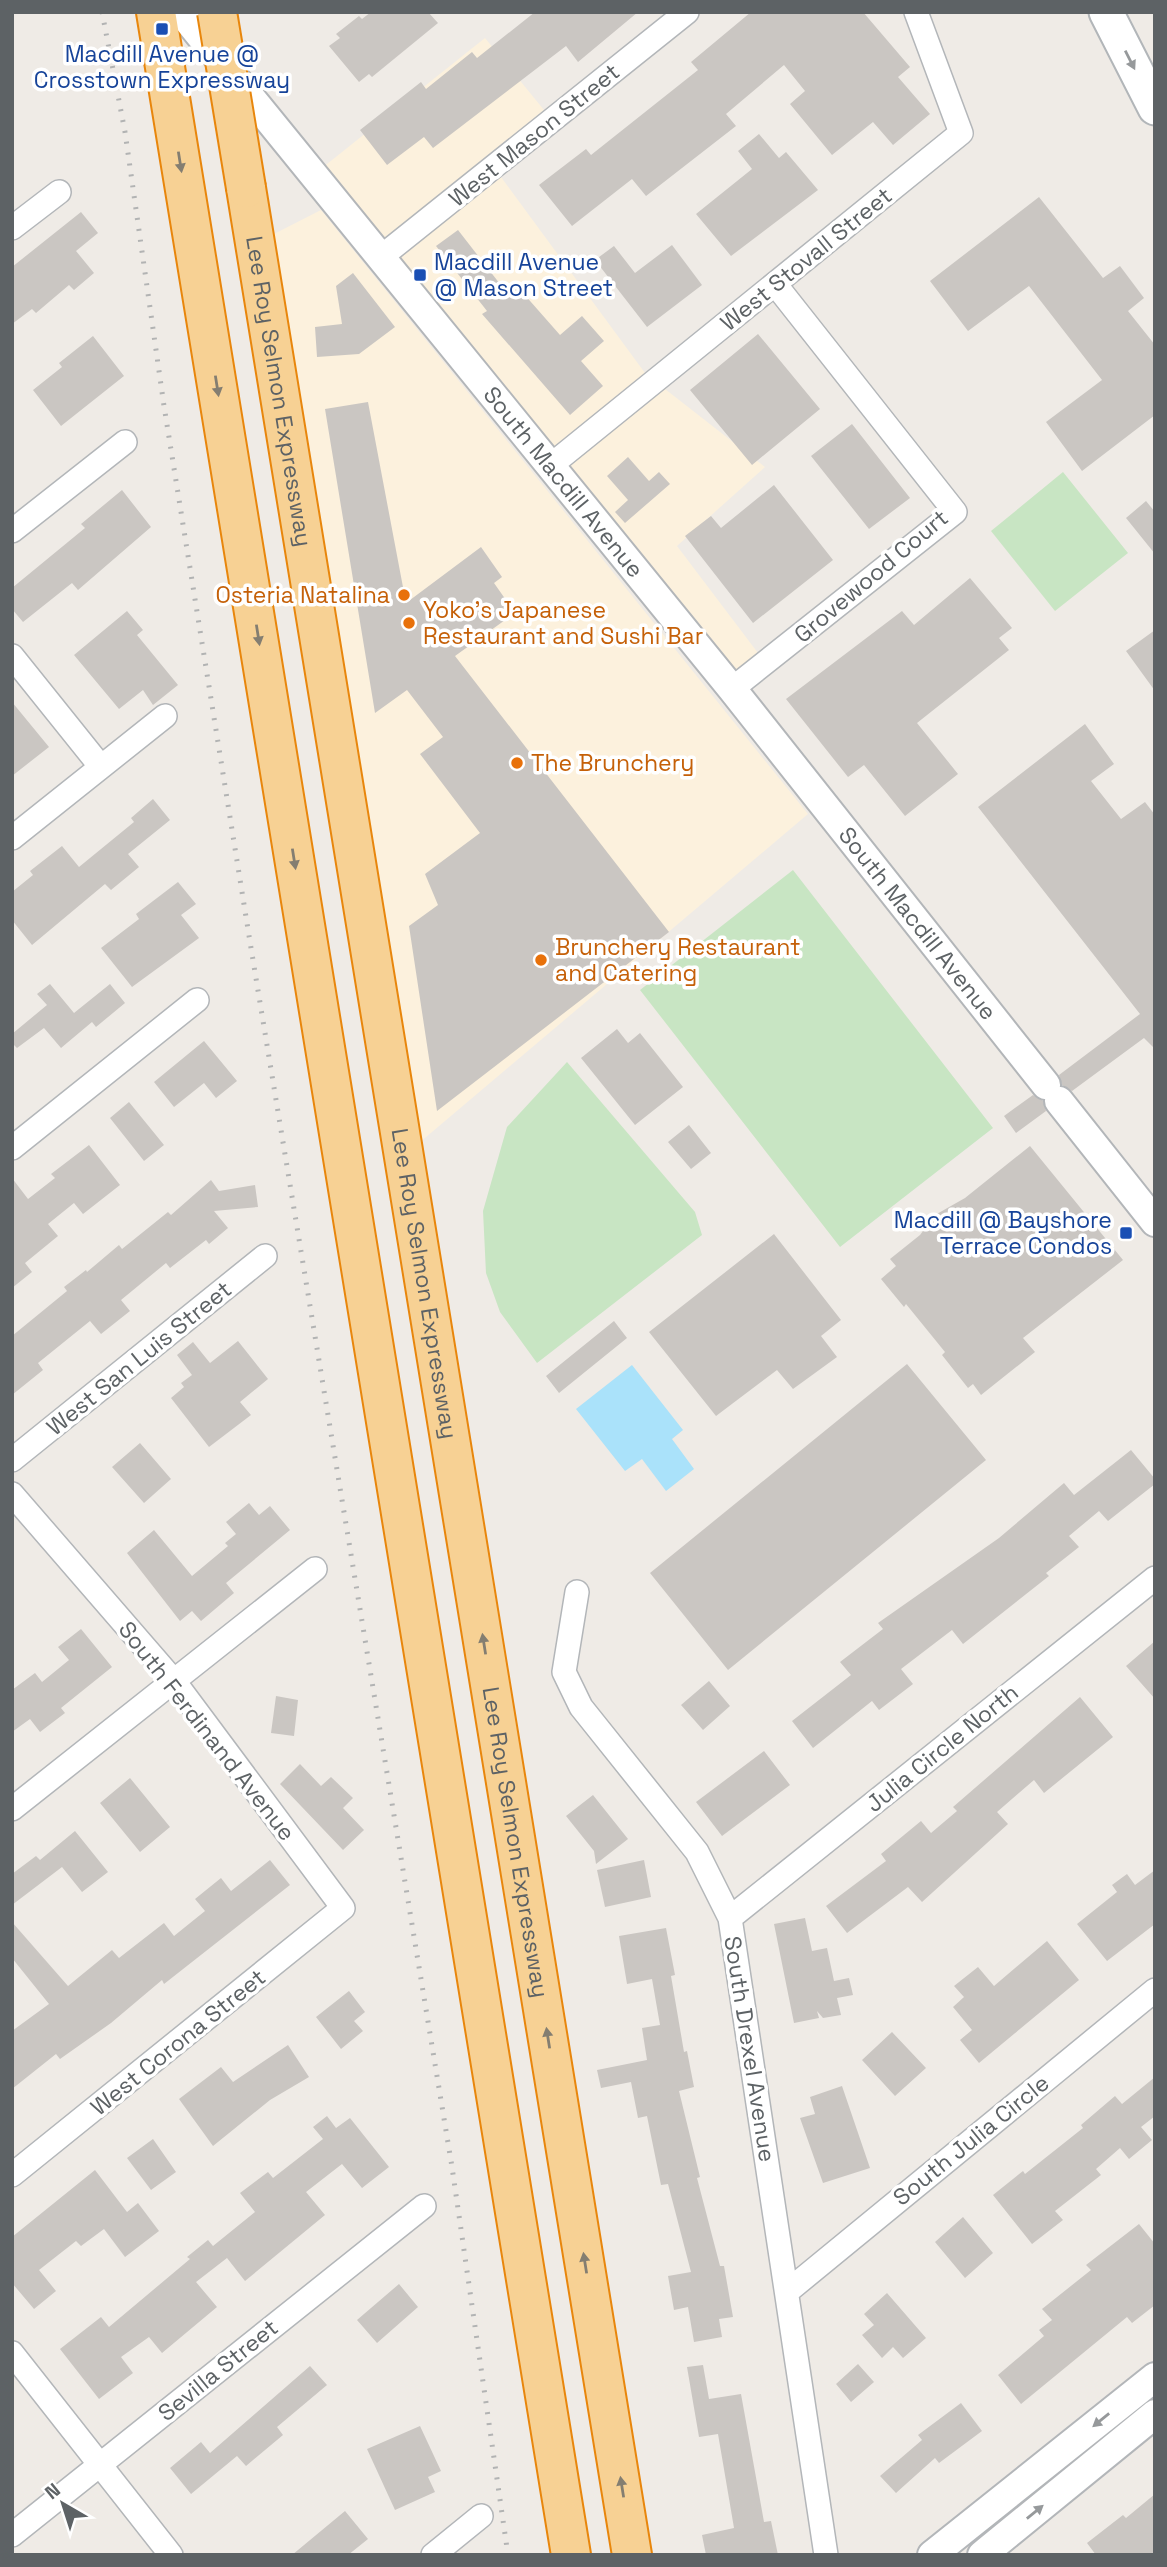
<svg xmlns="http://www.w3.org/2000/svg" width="1167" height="2567" font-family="'Space Grotesk',sans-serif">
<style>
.commercial{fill:#fcf1dd}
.green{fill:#c8e5c3}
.water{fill:#aae2fa}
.building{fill:#cac6c2}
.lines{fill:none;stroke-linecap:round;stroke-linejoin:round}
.minor-casing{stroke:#b3b6b9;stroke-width:26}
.tertiary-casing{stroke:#b3b6b9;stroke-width:32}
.secondary-casing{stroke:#b2b6b9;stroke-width:37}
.motorway-casing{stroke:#e8860c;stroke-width:42}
.minor{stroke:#fff;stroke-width:23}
.tertiary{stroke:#fff;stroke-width:28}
.secondary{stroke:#fff;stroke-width:33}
.motorway{stroke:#f7d194;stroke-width:38}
.rail{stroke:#b2b3b3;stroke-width:5;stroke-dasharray:2 9;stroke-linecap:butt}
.motorway-bridge-casing{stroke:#e8860c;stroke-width:42;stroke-linecap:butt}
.motorway-bridge{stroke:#f7d194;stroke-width:38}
.oneway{fill:#96999b}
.oneway2{fill:#847e71}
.transit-dot{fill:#1a4fb4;stroke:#fff;stroke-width:2.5}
.food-dot{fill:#e8710a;stroke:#fff;stroke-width:2.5}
.labels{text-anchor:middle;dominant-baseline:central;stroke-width:7;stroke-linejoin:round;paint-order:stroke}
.transit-label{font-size:23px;fill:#164399;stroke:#fff}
.street-label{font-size:23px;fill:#5d6265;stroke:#fff}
.food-label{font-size:23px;fill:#c56008;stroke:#fff;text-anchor:start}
</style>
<rect width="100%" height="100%" fill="#efebe6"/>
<!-- commercial -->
<path class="commercial" d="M485,38L544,110L381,241L322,168Z
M501,177L645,373L550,450L397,260Z
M321,210L808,814L419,1143L270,236Z
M665,389L765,467L677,546L758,653L732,673L566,469Z"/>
<!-- green -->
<path class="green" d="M1063,472L1128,553L1055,611L991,531Z
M793,870L993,1128L840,1247L640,990Z
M567,1062L695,1212L702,1235L537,1363L500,1312L486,1273L483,1211L507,1127Z"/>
<!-- water -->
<path class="water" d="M632,1365L683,1430L672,1439L694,1469L666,1491L642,1459L625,1471L576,1409Z"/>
<!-- building -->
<path class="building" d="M371,12H428L438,23L372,77L369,74L359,82L329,46L340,38L336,34L359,16L362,19Z
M535,12H638L578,62L566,46L433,148L424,137L387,165L360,130L421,82L426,89L472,52L477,58Z
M751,12H863L910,67L898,77L930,114L893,145L873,122L832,155L790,104L805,91L784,65L726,114L736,126L646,196L632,179L572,226L539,185L586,149L591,155L698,70L691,62Z
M759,134L779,158L786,152L818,190L731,256L696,214L752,169L738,151Z
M1039,197L1103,278L1120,266L1144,298L1128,311L1155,345V415L1082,471L1046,422L1102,380L1029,286L968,331L930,281Z
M81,212L98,233L76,251L94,273L74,290L69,285L36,313L32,309L12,324V267Z
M458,230L507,293L516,285L560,335L582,316L604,341L581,361L603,386L570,415L482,314L487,311L436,246Z
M672,245L702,285L647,327L595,260L614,246L635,273Z
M353,273L395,327L359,354L317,357L315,327L342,324L336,286Z
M758,334L820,409L752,465L690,390Z
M93,336L124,376L61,426L33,390L62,367L59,363Z
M368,402L406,603L481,547L502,577L494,583L515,613L455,656L669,932L437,1111L409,926L438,905L425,874L480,833L420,754L443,737L407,690L375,713L325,409Z
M852,424L910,498L869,529L811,456Z
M628,457L649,481L659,472L670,484L625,523L615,512L628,500L607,476Z
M774,485L833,560L753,623L685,536L711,516L721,528Z
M122,490L151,527L78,590L72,583L23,622L12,609V588L85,528L81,524Z
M1146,501L1155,512V554L1126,518Z
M970,578L1012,628L999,638L1009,650L917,723L958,774L905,816L864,765L848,777L786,699L902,611L914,625Z
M127,611L143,630L137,635L178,685L153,705L143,690L119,709L74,655Z
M1155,630V691L1126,651Z
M12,702L49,747L12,776Z
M1085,724L1114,764L1091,781L1121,819L1145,802L1155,815V1049L1144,1038L1072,1091L1062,1085L1059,1075L1140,1014L978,807Z
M153,799L170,820L128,854L139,867L111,890L105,884L32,945L12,920V892L33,875L30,871L62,846L79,867L134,822L131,818Z
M178,882L196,904L181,915L199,938L132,987L101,948L139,919L136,914Z
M50,984L74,1013L110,984L125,1003L96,1027L92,1022L61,1048L44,1028L17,1048L12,1043V1034L47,1005L37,994Z
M617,1029L628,1043L640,1033L683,1087L635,1125L581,1058Z
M204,1041L237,1081L216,1098L204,1083L174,1107L154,1082Z
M1033,1095L1043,1101L1046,1111L1016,1133L1004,1116Z
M129,1102L164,1145L144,1161L110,1118Z
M689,1125L711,1153L691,1169L668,1142Z
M89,1145L120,1185L83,1214L74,1203L48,1224L58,1236L25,1263L32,1272L12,1288V1178L28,1199L55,1178L51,1174Z
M1030,1146L1123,1260L1023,1338L1035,1352L981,1395L973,1384L968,1388L942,1355L945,1352L906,1304L904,1307L881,1279L896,1266L890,1259L920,1235L935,1215L965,1198Z
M211,1180L219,1191L255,1185L258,1207L214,1211L228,1228L209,1244L206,1240L170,1268L166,1263L121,1300L130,1311L101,1334L90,1321L38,1363L43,1370L12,1395V1336L67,1291L64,1287L86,1270L87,1272L119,1245L122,1249L168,1212L171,1215Z
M774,1234L841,1320L821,1336L837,1357L793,1389L777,1370L716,1416L649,1332Z
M614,1321L627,1338L559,1393L546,1376Z
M238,1341L268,1379L240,1402L251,1415L209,1447L171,1398L184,1387L181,1383L192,1375L177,1355L193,1342L210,1363Z
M907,1364L986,1460L728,1670L650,1573Z
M140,1443L171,1479L144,1503L112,1467Z
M1131,1450L1155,1479V1484L1108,1521L1099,1511L1069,1536L1079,1547L1046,1573L1049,1576L963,1644L952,1630L901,1669L913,1684L879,1710L872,1701L813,1748L792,1721L851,1675L840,1662L883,1629L878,1623L999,1538L1064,1483L1074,1495Z
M249,1503L259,1515L270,1506L290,1530L226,1583L234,1593L201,1621L192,1611L180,1621L127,1553L154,1530L192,1576L228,1546L225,1543L236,1534L226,1522Z
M81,1629L112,1667L61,1708L65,1713L40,1732L30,1719L12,1732V1690L35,1673L42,1682L69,1660L58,1647Z
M1155,1641V1699L1126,1666Z
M709,1681L730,1706L703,1730L681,1705Z
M276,1696L298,1700L294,1736L271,1733Z
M1080,1697L1113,1737L1044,1793L1034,1780L997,1812L1008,1824L922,1902L908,1887L847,1933L826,1906L886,1861L881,1854L921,1821L931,1833L957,1811L953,1807Z
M764,1751L790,1785L722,1836L696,1802Z
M300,1764L321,1786L331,1777L353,1798L343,1808L364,1830L343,1850L280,1784Z
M130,1778L170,1827L140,1852L100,1803Z
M593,1795L628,1839L596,1864L594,1851L566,1816Z
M75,1831L108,1872L82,1892L62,1867L12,1905V1874L36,1856L40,1860Z
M270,1860L290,1885L164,1984L162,1980L111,2023L60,2059L56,2054L12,2089V2031L49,2004L12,1958V1922L68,1986L112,1950L119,1958L164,1923L174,1936L205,1911L195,1899L221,1878L231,1891Z
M644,1860L651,1897L605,1907L597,1870Z
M1155,1870V1924L1107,1961L1077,1924L1117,1892L1112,1885L1127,1874L1135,1885Z
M805,1918L812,1951L827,1948L834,1981L849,1978L853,1995L837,1998L841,2015L823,2018L817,2011L819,2018L794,2023L774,1924Z
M666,1928L675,1975L671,1976L684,2052L687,2051L694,2087L679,2091L700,2177L697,2178L720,2266H724L733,2317L719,2319L722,2337L694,2342L688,2307L674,2310L668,2276L691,2272L668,2184L661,2185L647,2116L638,2118L631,2082L601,2088L597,2070L647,2060L642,2028L660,2025L652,1979L627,1984L619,1936Z
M1047,1941L1079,1980L979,2063L960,2040L972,2030L953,2007L964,1997L954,1986L978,1967L994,1986Z
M349,1991L365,2012L354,2021L363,2031L341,2049L316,2017Z
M892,2032L926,2068L895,2096L862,2060Z
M288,2045L309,2077L270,2100L213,2146L179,2099L221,2067L233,2082Z
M1155,2077V2116L1141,2127L1152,2140L1129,2159L1120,2148L1096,2169L1101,2175L1055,2211L1063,2220L1032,2244L993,2195L1023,2171L1025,2174L1083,2128L1081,2125L1115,2096L1122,2104Z
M842,2086L870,2168L823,2183L800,2118L815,2114L810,2097Z
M327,2116L336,2128L350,2118L389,2167L362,2188L342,2164L306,2192L325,2215L245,2281L227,2258L196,2282L217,2307L162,2353L149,2337L121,2357L133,2373L99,2399L60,2349L101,2317L109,2327L190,2259L187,2257L208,2240L213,2246L255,2212L240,2193L268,2172L273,2178L323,2139L313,2127Z
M153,2139L176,2172L151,2190L127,2158Z
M95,2170L127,2212L138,2203L159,2231L125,2257L104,2229L81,2246L76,2241L39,2270L56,2291L34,2309L12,2283V2237Z
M963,2217L993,2253L965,2278L935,2242Z
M1139,2224L1155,2244V2305L1132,2323L1127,2317L1021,2404L998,2375L1044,2336L1039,2330L1052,2320L1042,2309L1091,2270L1086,2265Z
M399,2284L418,2307L377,2343L357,2320Z
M887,2293L926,2338L903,2358L893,2347L882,2358L862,2335L874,2325L864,2314Z
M858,2364L874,2382L851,2402L836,2384Z
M703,2365L709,2399L741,2394L764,2522L771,2521L778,2555H706L702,2535L734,2528L718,2434L699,2437L687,2367Z
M310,2366L327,2385L277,2427L283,2435L246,2466L237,2456L191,2494L170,2468L201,2442L210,2453Z
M961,2403L982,2431L939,2463L935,2458L896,2493L880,2476L922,2440L918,2435Z
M420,2426L441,2471L428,2477L435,2492L395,2510L367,2449Z
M1155,2494V2555H1096L1087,2543L1123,2515L1126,2518Z
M345,2511L368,2539L348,2555H292Z"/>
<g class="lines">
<defs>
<path id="minor" d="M12,228L59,192
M381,257L687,12
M550,466L961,133L916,12
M12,531L125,442
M12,656L101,767
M732,689L955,512L775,284
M12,838L165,716
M12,1148L197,1000
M12,1460L265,1256
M12,1494L174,1681L343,1908L12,2175
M577,1592L564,1672L581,1707L697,1852L730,1918L826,2555
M12,1809L315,1569
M730,1918L1155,1578
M788,2291L1155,1990
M12,2353L171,2555
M12,2535L424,2206
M433,2555L481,2516"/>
<g id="tertiary">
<path id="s1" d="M181,12L732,689L1046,1085"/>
<path d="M1059,1101L1155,1222"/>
<path d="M932,2555L1155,2377"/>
<path d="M982,2555L1155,2414"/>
</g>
<path id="secondary" d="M1106,12L1155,108"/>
<g id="motorway">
<path d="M156,12L571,2555"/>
<path id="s2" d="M246,188L632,2555"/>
</g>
</defs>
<!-- minor casing -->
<use href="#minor" class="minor-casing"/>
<!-- tertiary casing -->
<use href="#tertiary" class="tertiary-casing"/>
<!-- secondary casing -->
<use href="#secondary" class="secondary-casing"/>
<!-- motorway casing -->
<use href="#motorway" class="motorway-casing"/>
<!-- minor -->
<use href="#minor" class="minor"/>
<!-- tertiary -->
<use href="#tertiary" class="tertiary"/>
<!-- secondary -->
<use href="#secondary" class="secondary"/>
<!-- motorway -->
<use href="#motorway" class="motorway"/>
<!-- rail -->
<path class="rail" d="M102,12L125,132L164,406L251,948L452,2167L508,2555"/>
<defs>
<path id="motorway-bridge" d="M217,12L246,188"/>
</defs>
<!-- motorway-bridge casing -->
<use href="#motorway-bridge" class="motorway-bridge-casing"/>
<!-- motorway-bridge -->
<use href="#motorway-bridge" class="motorway-bridge"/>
</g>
<!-- one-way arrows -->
<defs><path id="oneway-solid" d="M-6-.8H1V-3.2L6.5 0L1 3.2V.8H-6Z" transform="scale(1.75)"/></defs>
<g class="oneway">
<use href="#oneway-solid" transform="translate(1130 60) rotate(63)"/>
<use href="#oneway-solid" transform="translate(1101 2420) rotate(141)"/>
<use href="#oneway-solid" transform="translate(1035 2512) rotate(-39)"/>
</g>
<g class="oneway2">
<use href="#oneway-solid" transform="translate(180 162) rotate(81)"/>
<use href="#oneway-solid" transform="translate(217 386) rotate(81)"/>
<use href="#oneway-solid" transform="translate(258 635) rotate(81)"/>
<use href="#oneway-solid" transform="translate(294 859) rotate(81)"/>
<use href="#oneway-solid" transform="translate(484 1644) rotate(-99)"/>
<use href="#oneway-solid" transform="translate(548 2038) rotate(-99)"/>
<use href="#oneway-solid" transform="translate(585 2263) rotate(-99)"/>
<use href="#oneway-solid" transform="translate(622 2487) rotate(-99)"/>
</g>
<!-- markers -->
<g class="transit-dot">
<rect x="155" y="22" width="14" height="14" rx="3.5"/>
<rect x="413" y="268" width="14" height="14" rx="3.5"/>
<rect x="1119" y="1226" width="14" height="14" rx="3.5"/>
</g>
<g class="food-dot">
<circle cx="404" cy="595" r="7"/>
<circle cx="409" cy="623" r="7"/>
<circle cx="517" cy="763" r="7"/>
<circle cx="541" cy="960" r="7"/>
</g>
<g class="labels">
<!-- transit labels -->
<g class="transit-label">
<text x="162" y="54">Macdill Avenue @<tspan x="162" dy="26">Crosstown Expressway</tspan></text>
<text x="434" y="262" text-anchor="start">Macdill Avenue<tspan x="434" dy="26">@ Mason Street</tspan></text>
<text x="1112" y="1220" text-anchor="end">Macdill @ Bayshore<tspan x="1112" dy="26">Terrace Condos</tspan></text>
</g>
<!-- street labels -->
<g class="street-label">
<text transform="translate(534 135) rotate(-39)">West Mason Street</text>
<text transform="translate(806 259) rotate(-39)">West Stovall Street</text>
<text stroke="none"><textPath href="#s2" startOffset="206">Lee Roy Selmon Expressway</textPath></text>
<text stroke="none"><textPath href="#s1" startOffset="606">South Macdill Avenue</textPath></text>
<text transform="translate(871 576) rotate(-40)">Grovewood Court</text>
<text stroke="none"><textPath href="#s1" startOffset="1172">South Macdill Avenue</textPath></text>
<text stroke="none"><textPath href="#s2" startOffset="1110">Lee Roy Selmon Expressway</textPath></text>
<text transform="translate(139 1358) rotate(-39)">West San Luis Street</text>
<text transform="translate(207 1731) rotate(52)">South Ferdinand Avenue</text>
<text transform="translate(942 1748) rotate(-39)">Julia Circle North</text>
<text stroke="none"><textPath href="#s2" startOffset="1676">Lee Roy Selmon Expressway</textPath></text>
<text transform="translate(178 2042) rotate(-39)">West Corona Street</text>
<text transform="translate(750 2049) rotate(81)">South Drexel Avenue</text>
<text transform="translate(971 2140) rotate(-39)">South Julia Circle</text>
<text transform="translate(218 2370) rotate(-39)">Sevilla Street</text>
</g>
<!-- food labels -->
<g class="food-label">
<text x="390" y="595" text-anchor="end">Osteria Natalina</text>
<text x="423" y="610">Yoko's Japanese<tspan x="423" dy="26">Restaurant and Sushi Bar</tspan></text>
<text x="531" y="763">The Brunchery</text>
<text x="555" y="947">Brunchery Restaurant<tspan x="555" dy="26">and Catering</tspan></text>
</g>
</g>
<!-- border -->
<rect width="1167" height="2567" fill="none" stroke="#5d6265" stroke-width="28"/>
<!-- north arrow -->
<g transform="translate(63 2504) rotate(321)" stroke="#ffffff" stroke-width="5" paint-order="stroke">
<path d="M0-5L12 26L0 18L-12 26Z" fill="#5d6265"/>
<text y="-10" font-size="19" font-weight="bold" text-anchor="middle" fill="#5d6265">N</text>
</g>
</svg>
